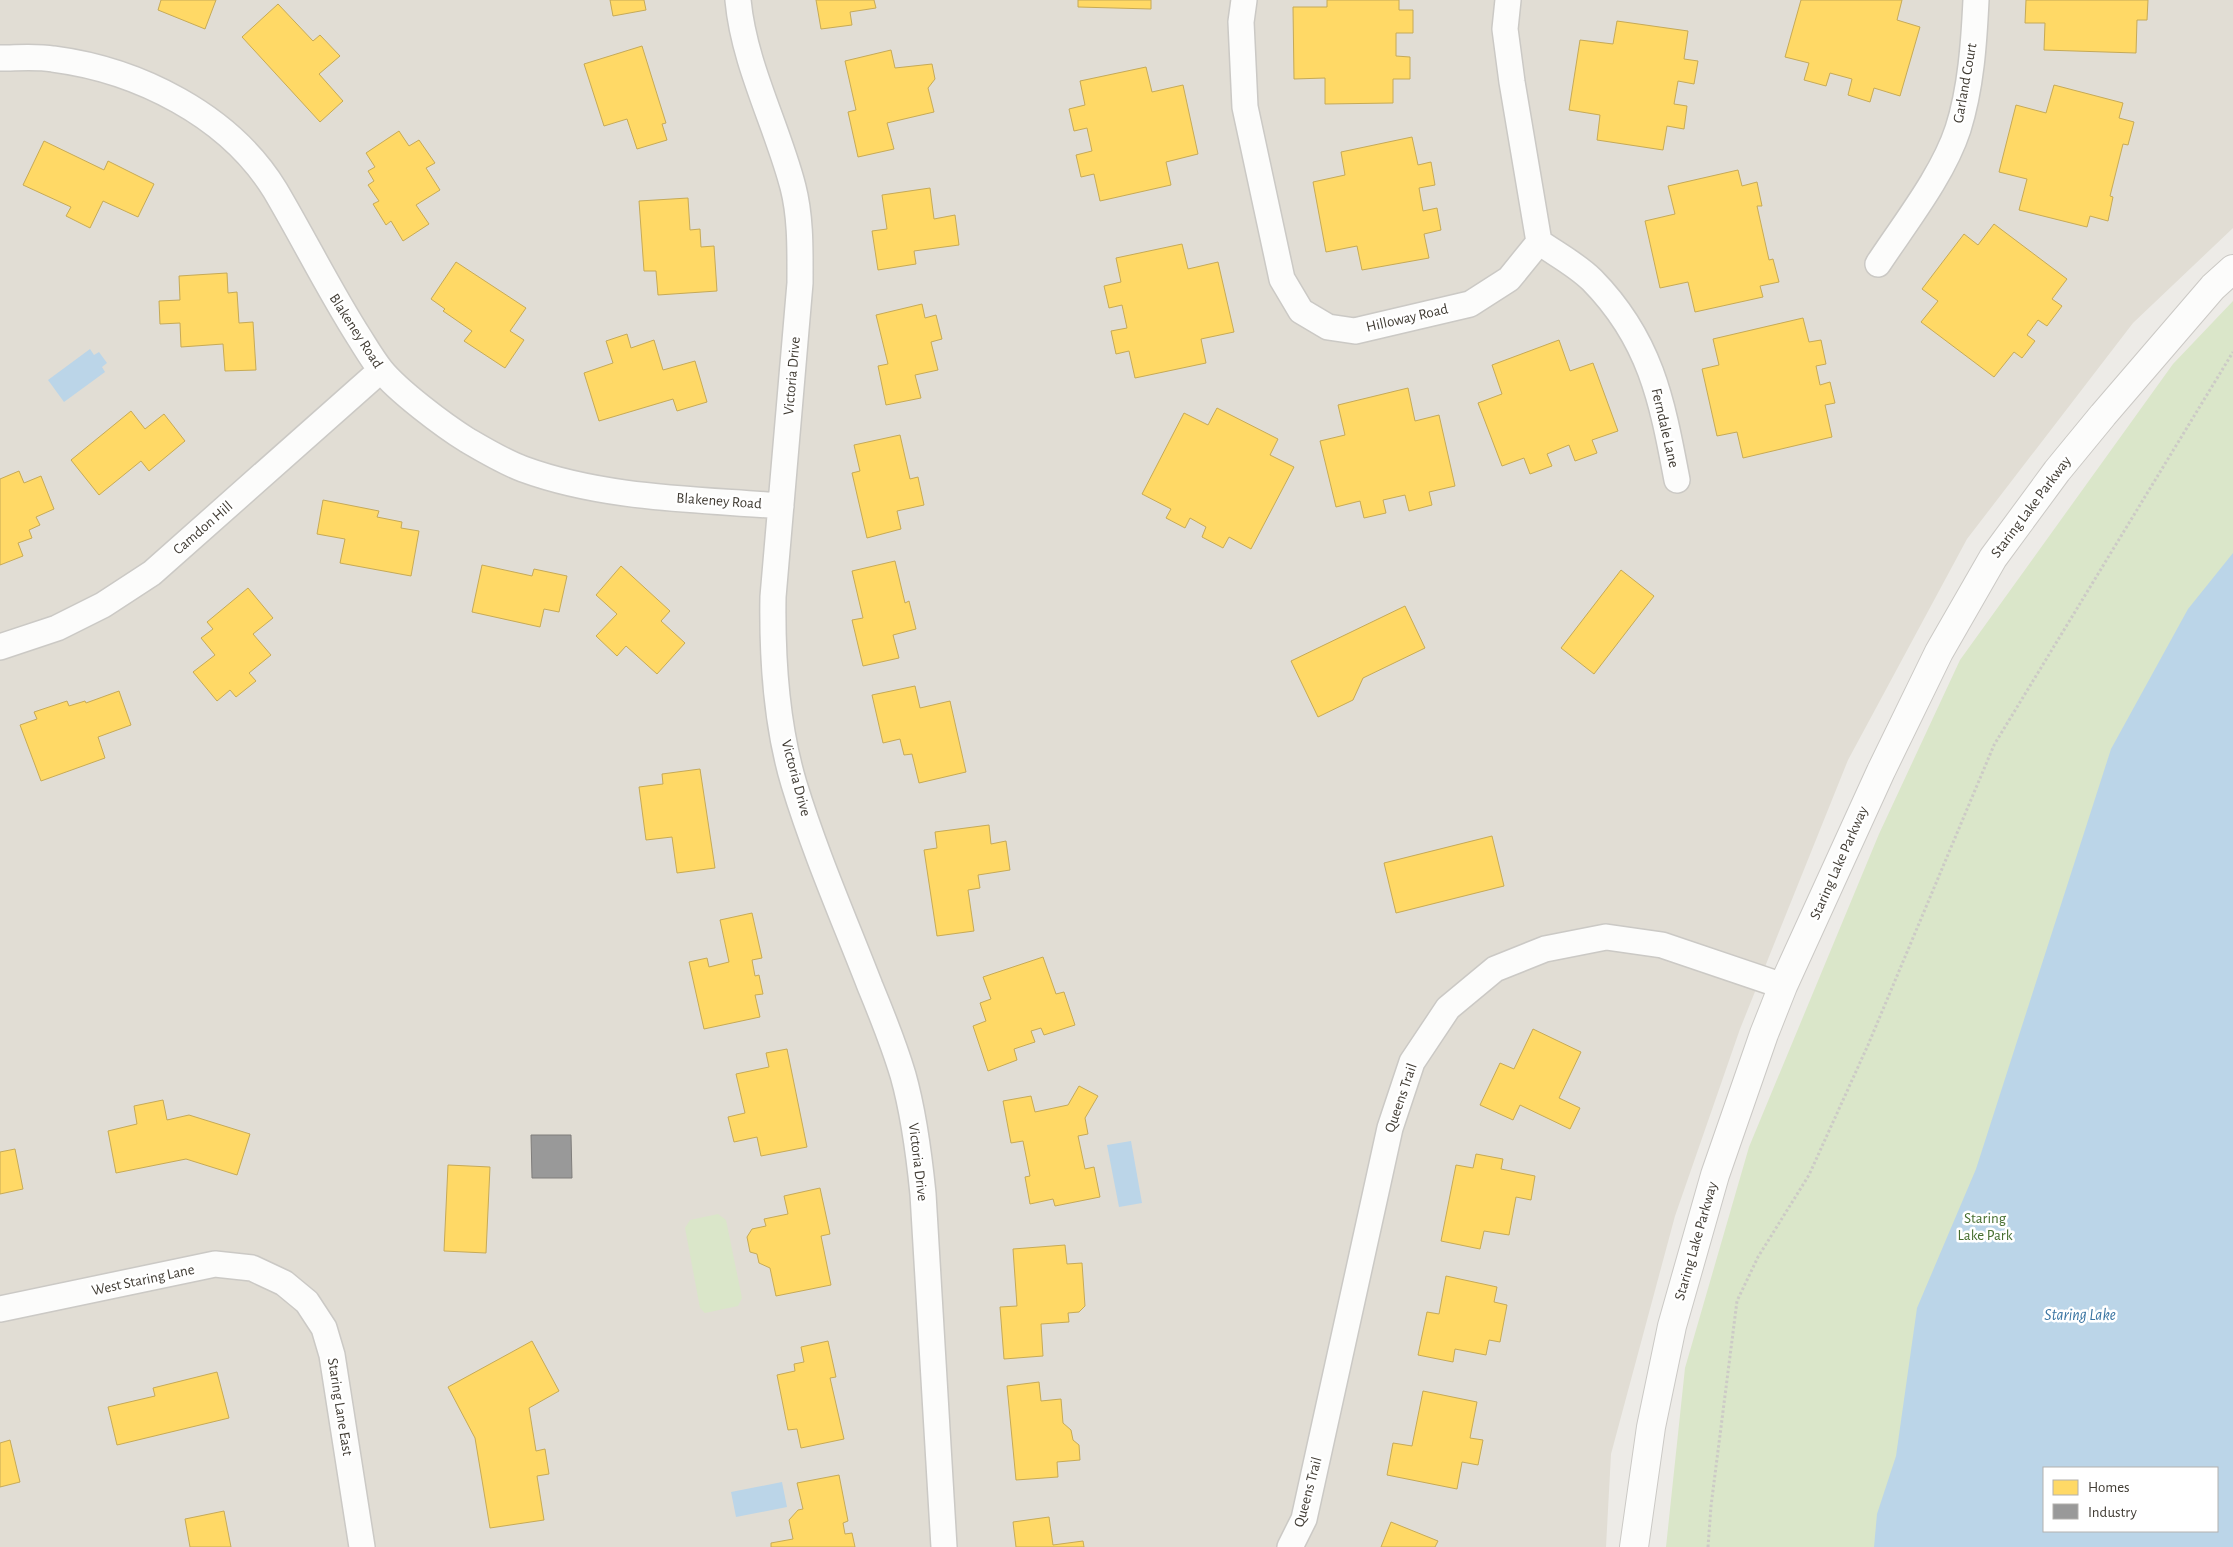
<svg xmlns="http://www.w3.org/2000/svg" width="2233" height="1547" font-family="'Alegreya Sans',sans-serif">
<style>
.residential{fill:#e1ddd4}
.green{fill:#dae6c9;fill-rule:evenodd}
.water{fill:#bbd5e8;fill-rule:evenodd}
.homes{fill:#ffd966;stroke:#c6aa57}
.industry{fill:#999;stroke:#7f7d7b}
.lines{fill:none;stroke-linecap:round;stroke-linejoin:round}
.minor-casing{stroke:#cbc9c5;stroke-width:28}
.tertiary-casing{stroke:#cbc9c5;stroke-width:30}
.path{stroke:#cccac6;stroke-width:3;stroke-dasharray:2.5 2.5;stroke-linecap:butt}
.minor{stroke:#fcfcfb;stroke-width:25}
.tertiary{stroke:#fcfcfb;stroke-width:28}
.labels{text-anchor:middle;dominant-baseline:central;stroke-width:5;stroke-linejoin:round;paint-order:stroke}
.street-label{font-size:15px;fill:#413c34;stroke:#fff}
.park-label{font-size:15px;fill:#456d2e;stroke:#fff}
.water-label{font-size:16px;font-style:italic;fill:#3974a2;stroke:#fff}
</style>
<rect width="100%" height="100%" fill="#edebe7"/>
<!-- residential -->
<path class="residential" d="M0,0H2233V228L2133,323L1967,539L1848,760L1740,1029L1675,1216L1611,1454L1606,1547H0Z"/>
<!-- green -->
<path class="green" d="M2233,301V1547H1666L1685,1368L1749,1147L1879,834L1960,660L2173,364ZM2044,1468H2217V1531H2044Z
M718,1214L726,1220L742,1298L738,1306L705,1313L700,1308L685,1228L690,1220Z"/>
<!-- water -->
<path class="water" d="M90,349L94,355L99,352L107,363L102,367L105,372L64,402L48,380Z
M2233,553V1547H1874L1877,1514L1896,1456L1917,1308L1976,1169L2111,749L2188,609ZM2044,1468H2217V1531H2044Z
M1131,1141L1142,1203L1119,1207L1107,1145Z
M782,1482L787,1507L736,1517L731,1492Z"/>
<!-- homes -->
<path class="homes" d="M161,0H216L205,29L158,10Z
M610,0H644L646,10L613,16Z
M816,0H874L876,8L850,12L852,25L821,29Z
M1078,0H1151V9L1078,7Z
M1327,0H1399V10H1413V33H1396V56L1410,57V79H1393V103L1325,104V78L1294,79L1293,7H1327Z
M1801,0H1902L1897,20L1920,27L1900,96L1874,88L1870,102L1848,95L1852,79L1830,73L1826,86L1804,80L1809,63L1785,57Z
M2026,0H2148L2147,20H2137L2136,53L2044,50L2045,23H2025Z
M278,4L313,41L320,35L340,56L319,74L343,101L320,122L242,37Z
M1617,21L1688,31L1684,59L1698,61L1694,84L1678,81L1674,104L1687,106L1684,129L1667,126L1663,150L1597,140L1600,115L1569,110L1580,40L1613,44Z
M642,46L666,123L662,124L667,140L637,149L627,119L604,126L584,64Z
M891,50L895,68L932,64L935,79L928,88L934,112L887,123L894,149L858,157L848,112L856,110L845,61Z
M1146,67L1152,92L1183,85L1198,154L1166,162L1171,185L1100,201L1094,174L1081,177L1076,155L1092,151L1087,128L1074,131L1069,109L1085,105L1080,81Z
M2054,85L2123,103L2119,118L2134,122L2128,145L2123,144L2110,196L2113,197L2108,221L2090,216L2087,227L2019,210L2027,179L1999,172L2016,105L2046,113Z
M399,131L409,146L419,140L435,163L426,168L440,190L416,205L429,224L403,241L391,221L386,225L373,204L379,201L368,185L374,181L368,171L375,167L366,153Z
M1412,137L1418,165L1431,162L1435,185L1419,188L1423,211L1437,208L1441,230L1424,234L1429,258L1362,270L1357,246L1326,252L1313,182L1345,175L1341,152Z
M44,141L104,170L108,161L154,184L138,217L103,201L90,228L66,216L71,207L23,185Z
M1738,170L1742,186L1757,182L1762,206H1757L1769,260L1773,259L1779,282L1760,286L1763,297L1695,312L1688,282L1660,288L1645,221L1675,214L1668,186Z
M930,188L934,219L955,215L959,245L914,251L916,264L878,270L872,231L887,229L882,195Z
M688,198L690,230L700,229L701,247L714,246L717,291L658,295L656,271H644L639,201Z
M1994,224L2067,279L2052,299L2062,306L2047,326L2038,320L2027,335L2035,341L2022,358L2014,352L1994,377L1921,322L1938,301L1922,289L1964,234L1978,245Z
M1182,244L1188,269L1218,262L1234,332L1201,339L1206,363L1135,378L1129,351L1116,354L1111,331L1127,328L1122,305L1109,308L1104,286L1121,282L1116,258Z
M456,262L526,308L510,331L524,340L505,368L464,341L472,331L443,311L445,309L431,299Z
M227,273L228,293L237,292L239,323L253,322L256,370L225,371L223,344L181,347L180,323L160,324L159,301L180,300L179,276Z
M922,304L925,318L936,315L942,339L931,342L938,370L915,375L921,398L886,405L878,366L888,364L876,315Z
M1803,318L1809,342L1821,340L1826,364L1816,366L1820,385L1830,382L1835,403L1825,405L1832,437L1743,458L1737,432L1717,436L1702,369L1719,365L1713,339Z
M627,334L631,348L654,340L663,370L695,361L707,402L677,411L673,399L599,421L584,373L613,363L606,341Z
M1559,340L1570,371L1593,363L1618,431L1592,440L1597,453L1575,461L1569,445L1547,454L1552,466L1530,474L1524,458L1502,466L1478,403L1502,394L1492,365Z
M1408,388L1415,421L1439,415L1455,486L1429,492L1432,505L1409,511L1405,495L1383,500L1386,513L1364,518L1360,501L1336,507L1320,441L1345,435L1338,405Z
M1217,408L1278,439L1270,455L1294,467L1251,549L1229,537L1223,548L1202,537L1206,527L1190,518L1185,528L1166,518L1171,509L1142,494L1184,413L1208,425Z
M131,411L145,429L164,414L185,441L149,471L141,461L99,495L71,460Z
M900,435L910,479L918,477L924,505L897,511L901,529L867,538L852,473L860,471L854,445Z
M19,471L24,483L41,476L54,509L36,517L40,525L29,530L32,538L18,543L23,556L0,565V479Z
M323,500L379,511L377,517L402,522L401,528L419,531L411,576L340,563L345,539L317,534Z
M895,561L905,603L909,601L916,629L893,635L899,658L863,666L852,620L863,618L852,571Z
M482,565L532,576L534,569L567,576L559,612L544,609L540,627L472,612Z
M621,566L670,611L661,621L685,643L657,674L626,646L617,656L596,636L617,614L596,595Z
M1621,570L1654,596L1594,674L1561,648Z
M248,588L273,618L253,634L271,655L249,673L256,681L236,697L230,690L217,701L193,672L215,655L201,638L213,629L207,622Z
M1405,606L1425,648L1363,678L1353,700L1318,717L1291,661Z
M915,686L920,708L950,701L966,772L919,783L912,754L904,755L900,739L883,743L872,695Z
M119,691L131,725L98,737L105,758L41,781L20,725L37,719L34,712L67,701L69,706L85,701L86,703Z
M700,769L715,868L677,873L672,837L646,840L639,787L663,784L662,774Z
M989,825L991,844L1006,841L1010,870L978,875L980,888L968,890L974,931L937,936L924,850L937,848L935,832Z
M1492,836L1504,886L1396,913L1384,863Z
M752,913L762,958L752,960L755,976L759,975L763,994L755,995L760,1017L704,1029L689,962L707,958L709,967L729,962L720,920Z
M1043,957L1056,994L1064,992L1075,1025L1044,1035L1041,1028L1031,1031L1035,1042L1014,1049L1017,1060L988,1071L973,1026L986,1021L980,1003L991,999L983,977Z
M1533,1029L1581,1052L1559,1098L1580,1108L1570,1129L1520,1105L1513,1120L1480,1105L1500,1063L1514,1069Z
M787,1049L807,1147L761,1156L757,1137L734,1142L728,1117L745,1113L736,1074L769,1067L766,1053Z
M1079,1086L1098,1096L1085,1118L1088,1134L1078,1136L1085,1169L1094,1167L1100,1197L1055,1206L1053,1199L1030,1204L1025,1177L1030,1176L1023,1141L1011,1143L1003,1101L1031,1096L1035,1112L1068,1105Z
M163,1100L167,1120L189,1115L250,1134L237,1175L186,1159L116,1173L108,1131L137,1124L134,1106Z
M15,1149L23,1189L0,1194V1152Z
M1476,1154L1503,1159L1501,1169L1535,1176L1531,1200L1516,1197L1509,1235L1484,1231L1480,1249L1441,1241L1456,1165L1473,1168Z
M448,1165L490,1167L486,1253L444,1251Z
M820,1188L830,1234L821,1236L831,1285L776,1296L770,1268L759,1263L757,1254L750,1252L747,1237L752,1229L766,1226L764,1219L788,1214L784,1196Z
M1065,1245L1067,1264L1082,1263L1085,1306L1079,1312L1068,1313L1069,1322L1041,1324L1043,1356L1004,1359L1000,1307L1017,1306L1013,1249Z
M1446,1276L1497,1287L1494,1302L1507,1305L1500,1342L1489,1340L1486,1355L1455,1349L1453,1362L1418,1355L1427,1312L1439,1314Z
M532,1341L559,1391L529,1408L536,1451L545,1449L549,1474L537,1476L544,1520L490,1528L475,1438L448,1387Z
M828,1341L836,1377L830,1378L844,1439L801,1448L797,1429L788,1430L777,1375L795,1371L794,1364L804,1362L801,1347Z
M217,1372L229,1418L117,1445L108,1407L155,1396L153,1388Z
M1039,1382L1041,1401L1061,1399L1063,1423L1071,1430L1073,1440L1079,1445L1080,1460L1057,1462L1058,1477L1016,1480L1007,1386Z
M1423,1391L1477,1402L1470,1438L1483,1440L1478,1465L1462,1462L1457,1489L1387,1475L1393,1443L1412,1446Z
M10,1440L20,1482L0,1487V1443Z
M839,1475L848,1521L843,1523L845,1534L852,1533L855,1547H771V1543L793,1539L789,1520L798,1510L803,1509L797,1483Z
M224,1511L231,1547H190L185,1519Z
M1049,1517L1053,1545L1083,1541L1084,1547H1016L1013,1522Z
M1391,1522L1438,1541L1435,1547H1381Z"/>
<!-- industry -->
<path class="industry" d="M531,1135H571L572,1178H532Z"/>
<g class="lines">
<defs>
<path id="minor" d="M738,0C744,65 777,125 793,187C801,218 800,252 800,283L773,597C772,660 776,724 794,784C815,853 844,919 870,986C882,1015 894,1045 903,1075C914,1114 919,1154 923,1194L944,1547
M1244,0L1241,22L1245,107L1282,279L1301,311L1328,327L1355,331L1470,304L1509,279L1539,242L1512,82L1505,29L1508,0
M0,58C17,58 36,56 53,59C138,70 229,115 275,190C304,239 329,290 359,337C366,348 373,360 381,370C398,391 443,425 467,440C484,450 504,462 523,469C605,499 695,499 781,506
M1539,242C1556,254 1577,265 1592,280C1651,340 1662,401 1677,480
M1878,264C1905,223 1943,175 1958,129C1971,88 1974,42 1976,0
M0,647L57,628L103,605L152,573L381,370
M0,1309L215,1264L252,1268L284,1283L307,1302L324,1328L332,1355L362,1547
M1290,1547L1304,1519L1390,1128L1412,1062L1448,1008L1495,969L1545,949L1606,937L1662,945L1783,986"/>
<path id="tertiary" d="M1634,1547L1651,1427L1672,1326L1715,1175L1764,1034L1783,986L1881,771L1939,652L1993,558L2057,471L2103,415L2213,287L2233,269"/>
</defs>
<!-- minor casing -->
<use href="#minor" class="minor-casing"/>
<!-- tertiary casing -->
<use href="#tertiary" class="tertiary-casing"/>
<!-- path -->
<path class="path" d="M1708,1547L1711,1506L1737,1301L1758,1257L1809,1175L1868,1045L1994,745L2233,352"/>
<!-- minor -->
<use href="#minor" class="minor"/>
<!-- tertiary -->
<use href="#tertiary" class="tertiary"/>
</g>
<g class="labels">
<!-- street labels -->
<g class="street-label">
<text transform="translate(1965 83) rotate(-80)">Garland Court</text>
<text transform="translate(1407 318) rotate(-13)">Hilloway Road</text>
<text transform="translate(356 331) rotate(57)">Blakeney Road</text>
<text transform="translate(792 376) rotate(-85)">Victoria Drive</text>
<text transform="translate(1665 428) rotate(77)">Ferndale Lane</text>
<text transform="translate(719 501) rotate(4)">Blakeney Road</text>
<text transform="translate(2031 507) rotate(-53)">Staring Lake Parkway</text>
<text transform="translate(203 528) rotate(-41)">Camdon Hill</text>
<text transform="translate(796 778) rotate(75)">Victoria Drive</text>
<text transform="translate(1839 863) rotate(-66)">Staring Lake Parkway</text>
<text transform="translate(1401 1098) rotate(-71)">Queens Trail</text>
<text transform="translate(918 1162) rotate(83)">Victoria Drive</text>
<text transform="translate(1696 1241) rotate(-74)">Staring Lake Parkway</text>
<text transform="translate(143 1280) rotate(-12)">West Staring Lane</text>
<text transform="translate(340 1407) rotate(81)">Staring Lane East</text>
<text transform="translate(1308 1492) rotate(-75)">Queens Trail</text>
</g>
<!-- park labels -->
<g class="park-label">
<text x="1985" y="1218">Staring<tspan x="1985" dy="17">Lake Park</tspan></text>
</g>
<!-- water labels -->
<g class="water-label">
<text x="2080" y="1315">Staring Lake</text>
</g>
</g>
<!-- legend -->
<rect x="2043" y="1467" width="175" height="65" fill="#ffffff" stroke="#b3b1ae"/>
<rect x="2053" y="1480" width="25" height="15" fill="#ffd966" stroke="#b3b1ae"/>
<text x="2088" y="1492" font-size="15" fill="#413c34">Homes</text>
<rect x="2053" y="1504" width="25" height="15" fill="#999999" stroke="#b3b1ae"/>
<text x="2088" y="1517" font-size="15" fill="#413c34">Industry</text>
</svg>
